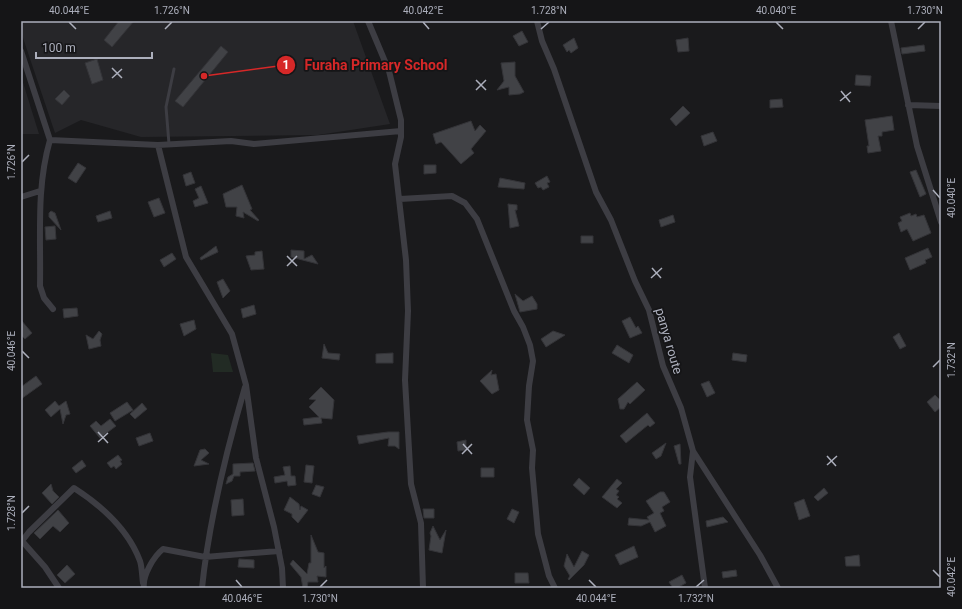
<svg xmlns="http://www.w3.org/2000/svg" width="962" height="609" font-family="Roboto,sans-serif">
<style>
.built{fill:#262629}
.green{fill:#222b24}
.building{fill:#414246;stroke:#343438}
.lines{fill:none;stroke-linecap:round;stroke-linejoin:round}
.lane{stroke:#3d3d43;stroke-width:3}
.street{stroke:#3d3d43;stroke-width:6}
.ticks{fill:none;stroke:#acafbc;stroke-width:1.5}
.labels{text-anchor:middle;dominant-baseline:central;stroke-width:3.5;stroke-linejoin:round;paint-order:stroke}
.street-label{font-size:13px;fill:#acafbc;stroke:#151517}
.leader{fill:none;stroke:#d62828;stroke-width:1.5}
.callout-dot{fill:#d62828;stroke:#151517;stroke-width:1.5}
.mark-label{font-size:12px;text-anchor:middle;font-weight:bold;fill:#fff}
.callout-label{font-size:14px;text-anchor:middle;font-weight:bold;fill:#d62828;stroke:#151517;stroke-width:3.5;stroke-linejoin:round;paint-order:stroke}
.neatline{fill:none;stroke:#acafbc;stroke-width:1.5}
.ticks-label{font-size:10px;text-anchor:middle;fill:#acafbc}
</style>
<rect width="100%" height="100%" fill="#1a1a1c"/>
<!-- built -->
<path class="built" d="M21,21H353L390,124L318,135L141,137L81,120L55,133L21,32Z
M21,76L39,134H21Z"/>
<!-- green -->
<path class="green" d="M211,353L228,355L233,372H213Z"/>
<!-- building -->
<path class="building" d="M119,21H134L112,47L104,40Z
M522,31L528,42L519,46L513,36Z
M574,38L578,48L571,53L569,50L567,52L563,45Z
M688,38L689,51L678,52L676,40Z
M924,45L925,51L902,54L901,48Z
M221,46L228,52L183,107L175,101Z
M97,59L103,80L92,84L85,63Z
M515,62V76L524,92L520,94L509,95V87L497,90L504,81L501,63Z
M856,75L871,76L870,86L855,85Z
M64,90L70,96L62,105L55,99Z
M782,99L783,107L770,108V100Z
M683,106L690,113L676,126L670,119Z
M892,116L894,130L882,132V136H878L881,151L868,153L867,146H869L865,120Z
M471,121L475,131L480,125L486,131L471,149L474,153L461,164L441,142L436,144L433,134Z
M713,132L717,141L704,146L701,136Z
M78,163L86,168L76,183L68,178Z
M424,165H436V173L424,174Z
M916,170L926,194L920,197L910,172Z
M191,172L195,183L186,186L183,175Z
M547,176L550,182L547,183L549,187L543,190L541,187L538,188L535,183Z
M500,178L525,183L524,189L498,187Z
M242,185L252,209L250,210L259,220L258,221L243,212L244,218L236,216L237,207H226L223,194Z
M201,186L208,203L195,207L193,201L199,198L195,189Z
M159,198L165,213L154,217L148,202Z
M508,204L517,205V210H515L519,226L510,228Z
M51,211L55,213L61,230L49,217V213Z
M110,211L112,218L98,222L96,216Z
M910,213L911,216L916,214L917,217L924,215L931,233L913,241L907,229L901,232L898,223L902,221L900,217Z
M673,215L675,222L661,227L659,220Z
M55,226L56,239L46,240L45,227Z
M581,236H593V243H581Z
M216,246L218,252L201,260L200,258Z
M928,248L932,257L925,260L926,263L910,270L905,258Z
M291,250L304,251V259L312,255L318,264L291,257Z
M262,251L264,269L251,270L246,256L255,255V252Z
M172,253L176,259L164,267L160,260Z
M223,279L230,291L223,298L217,282Z
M515,294L523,301L532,296L537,304V309L520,312Z
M254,305L256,314L243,318L241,309Z
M77,308L78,316L64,318L63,309Z
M630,317L636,328L638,326L642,333L630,338L622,321Z
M21,320L32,333L25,339L21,335Z
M194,320L196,329L184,336L180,324Z
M99,331L102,334L100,340L101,346L89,349L86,335L93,339Z
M553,331L565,335L546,347L541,339Z
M899,333L906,346L900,349L893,337Z
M324,344L328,353L340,354L339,360L322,358Z
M617,345L633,355L629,363L612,353Z
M393,353V363H376V354Z
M733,353L747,355L746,362L732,360Z
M492,370L491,375L496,374L499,390L492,394L480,381Z
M36,376L42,384L21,399V387Z
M709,381L715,393L707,397L701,384Z
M637,382L645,390L630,404L628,402L624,409H620L618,399Z
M321,387L334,400L332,419L321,418L322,423L304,425L303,419L319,417L309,407L316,400L309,399Z
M935,395L941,401V407L935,412L927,402Z
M55,401L59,406L66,401L70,414L66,415L63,424L60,409L51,417L45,410Z
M127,402L133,410L115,421L110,413Z
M142,403L147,409L135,419L130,414Z
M647,413L655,423L650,427L648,425L626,443L620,436Z
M110,419L116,426L100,438L90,426L96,421L101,426Z
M388,432H399V449L395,446H388L389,438L359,444L357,436Z
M150,433L153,441L139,446L136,438Z
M466,440V450L458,451L457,442Z
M666,443L661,456L656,459L652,453Z
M680,444L681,464H679L674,446Z
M205,449L209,453L201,460L209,464L194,466L200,450Z
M118,455L122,460L120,461L122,464L116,469L114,466L111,468L107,463Z
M82,460L86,466L76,473L72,468Z
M253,463L255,471L240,472V476H234L232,481L226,484L228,477L233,474V464Z
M306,465L314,466L312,483L304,482Z
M290,466L291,476H295L296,485L288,486L287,481L275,483L274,477L285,475L283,467Z
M481,468H494V477H481Z
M579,478L590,488L584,495L573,485Z
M617,479L622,483L616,489L619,491L616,495L619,497L617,499L622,503L617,508L602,497Z
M51,484L53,491L59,497L52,504L42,493Z
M316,485L324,487L320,497L312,494Z
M824,488L828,493L818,501L814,497Z
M660,492H664L670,502L662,507L664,511L660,513L666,526L655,532L650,522L641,526L628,525L629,518L649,520L647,517L654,513L646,501Z
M290,497L299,504L300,510L301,506L308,510L298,523L292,517V514L284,510Z
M243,499L244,515L232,516L231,500Z
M804,499L810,516L799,520L794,503Z
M423,509H434V518H424Z
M512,509L519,512L514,523L507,519Z
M58,510L69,523L60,532L53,526L40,539L34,533Z
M723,517L728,522L707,527L706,521Z
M433,526L440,540L446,530L442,553L429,550L431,536L430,533Z
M311,535L318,552L324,553V568L326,566V577L317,576L318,582H308L307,588H303L301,577L290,564L293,560L307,574L309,563H311Z
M634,546L638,557L620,565L615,555Z
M582,551L589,555L584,565L569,580L568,579L570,576L564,566L567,554L574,567Z
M859,555L860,566H846L845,557Z
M239,559L254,560V568L238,567Z
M67,565L75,574L65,583L57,575Z
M736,570L737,576L723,578L722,572Z
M515,573H528L529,583H515Z
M682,575L686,583L677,588H673L669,582Z"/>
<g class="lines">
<!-- lane -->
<path class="lane" d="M169,144L166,107L174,69"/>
<!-- street -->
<path class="street" d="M368,21L389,71L401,120V137L395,164L406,260L408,311L405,380L411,484L421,523L423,588
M537,21L542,41L554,69L596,192L611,220L635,281L649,310L663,366L681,408L693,451L760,555L778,588
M891,21L917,146L941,222
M21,51L50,140L158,145L231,141L254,144L401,131
M908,105L941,106
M50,140C36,188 41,237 40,286L44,298L53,309
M158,145L186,257L232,334L246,385L256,458L274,527L282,568L283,588
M21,197L40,191
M400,199L452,196L465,203L477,219L514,311L523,327L530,345L533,361L529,386L527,420L533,450L532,468L538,534L549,576L555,588
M693,451L690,477L705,588
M59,588L45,567L22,541L29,532L74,488C102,506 128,529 140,561C142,567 142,576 143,583
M144,588C142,576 154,556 163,549L205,557L279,551
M202,588C209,520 226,452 245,387"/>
</g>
<!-- ticks -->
<path class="ticks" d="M69,22L76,29M423,22L429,29M776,22L783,29M165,29L172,22M541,29L549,22M918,29L925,22M112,68L122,78M112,78L122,69M476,80L486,90M476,90L486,80M841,91L850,102M840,101L851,92M22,162L29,155M933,190L940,198M287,256L297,266M287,266L297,256M652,268L661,278M651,278L662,268M22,351L29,358M933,367L940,360M98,432L108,443M98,442L108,433M463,444L472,454M462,454L472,444M827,456L836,466M827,465L837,456M22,513L29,506M933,570L940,577M236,580L242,587M589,580L596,587M320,587L327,580M696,587L704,580"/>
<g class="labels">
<!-- street labels -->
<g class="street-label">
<text transform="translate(669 341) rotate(74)">panya route</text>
</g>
</g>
<!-- callouts -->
<path class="leader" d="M204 76L286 65"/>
<g class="callout-dot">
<circle cx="204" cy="76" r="4"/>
<circle cx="286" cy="65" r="10"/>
</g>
<g class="mark-label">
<text x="286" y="69">1</text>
</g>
<g class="callout-label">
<text x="376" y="70">Furaha Primary School</text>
</g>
<!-- border -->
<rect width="962" height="609" fill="none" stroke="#151517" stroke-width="44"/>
<!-- scale -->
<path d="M36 52v6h116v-6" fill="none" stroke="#acafbc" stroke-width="2"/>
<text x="42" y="52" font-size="12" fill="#acafbc" stroke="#151517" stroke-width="3" paint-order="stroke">100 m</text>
<rect x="22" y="22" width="918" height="565" class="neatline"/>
<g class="ticks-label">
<text x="69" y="14">40.044°E</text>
<text x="172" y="14">1.726°N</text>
<text x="423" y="14">40.042°E</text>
<text x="549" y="14">1.728°N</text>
<text x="776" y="14">40.040°E</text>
<text x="925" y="14">1.730°N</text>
<text transform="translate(11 162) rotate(-90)" y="4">1.726°N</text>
<text transform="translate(951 198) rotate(-90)" y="4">40.040°E</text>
<text transform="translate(11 351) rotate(-90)" y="4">40.046°E</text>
<text transform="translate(951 360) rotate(-90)" y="4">1.732°N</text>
<text transform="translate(11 513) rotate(-90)" y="4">1.728°N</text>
<text transform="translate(951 577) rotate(-90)" y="4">40.042°E</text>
<text x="242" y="602">40.046°E</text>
<text x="320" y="602">1.730°N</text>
<text x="596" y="602">40.044°E</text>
<text x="696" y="602">1.732°N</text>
</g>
</svg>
